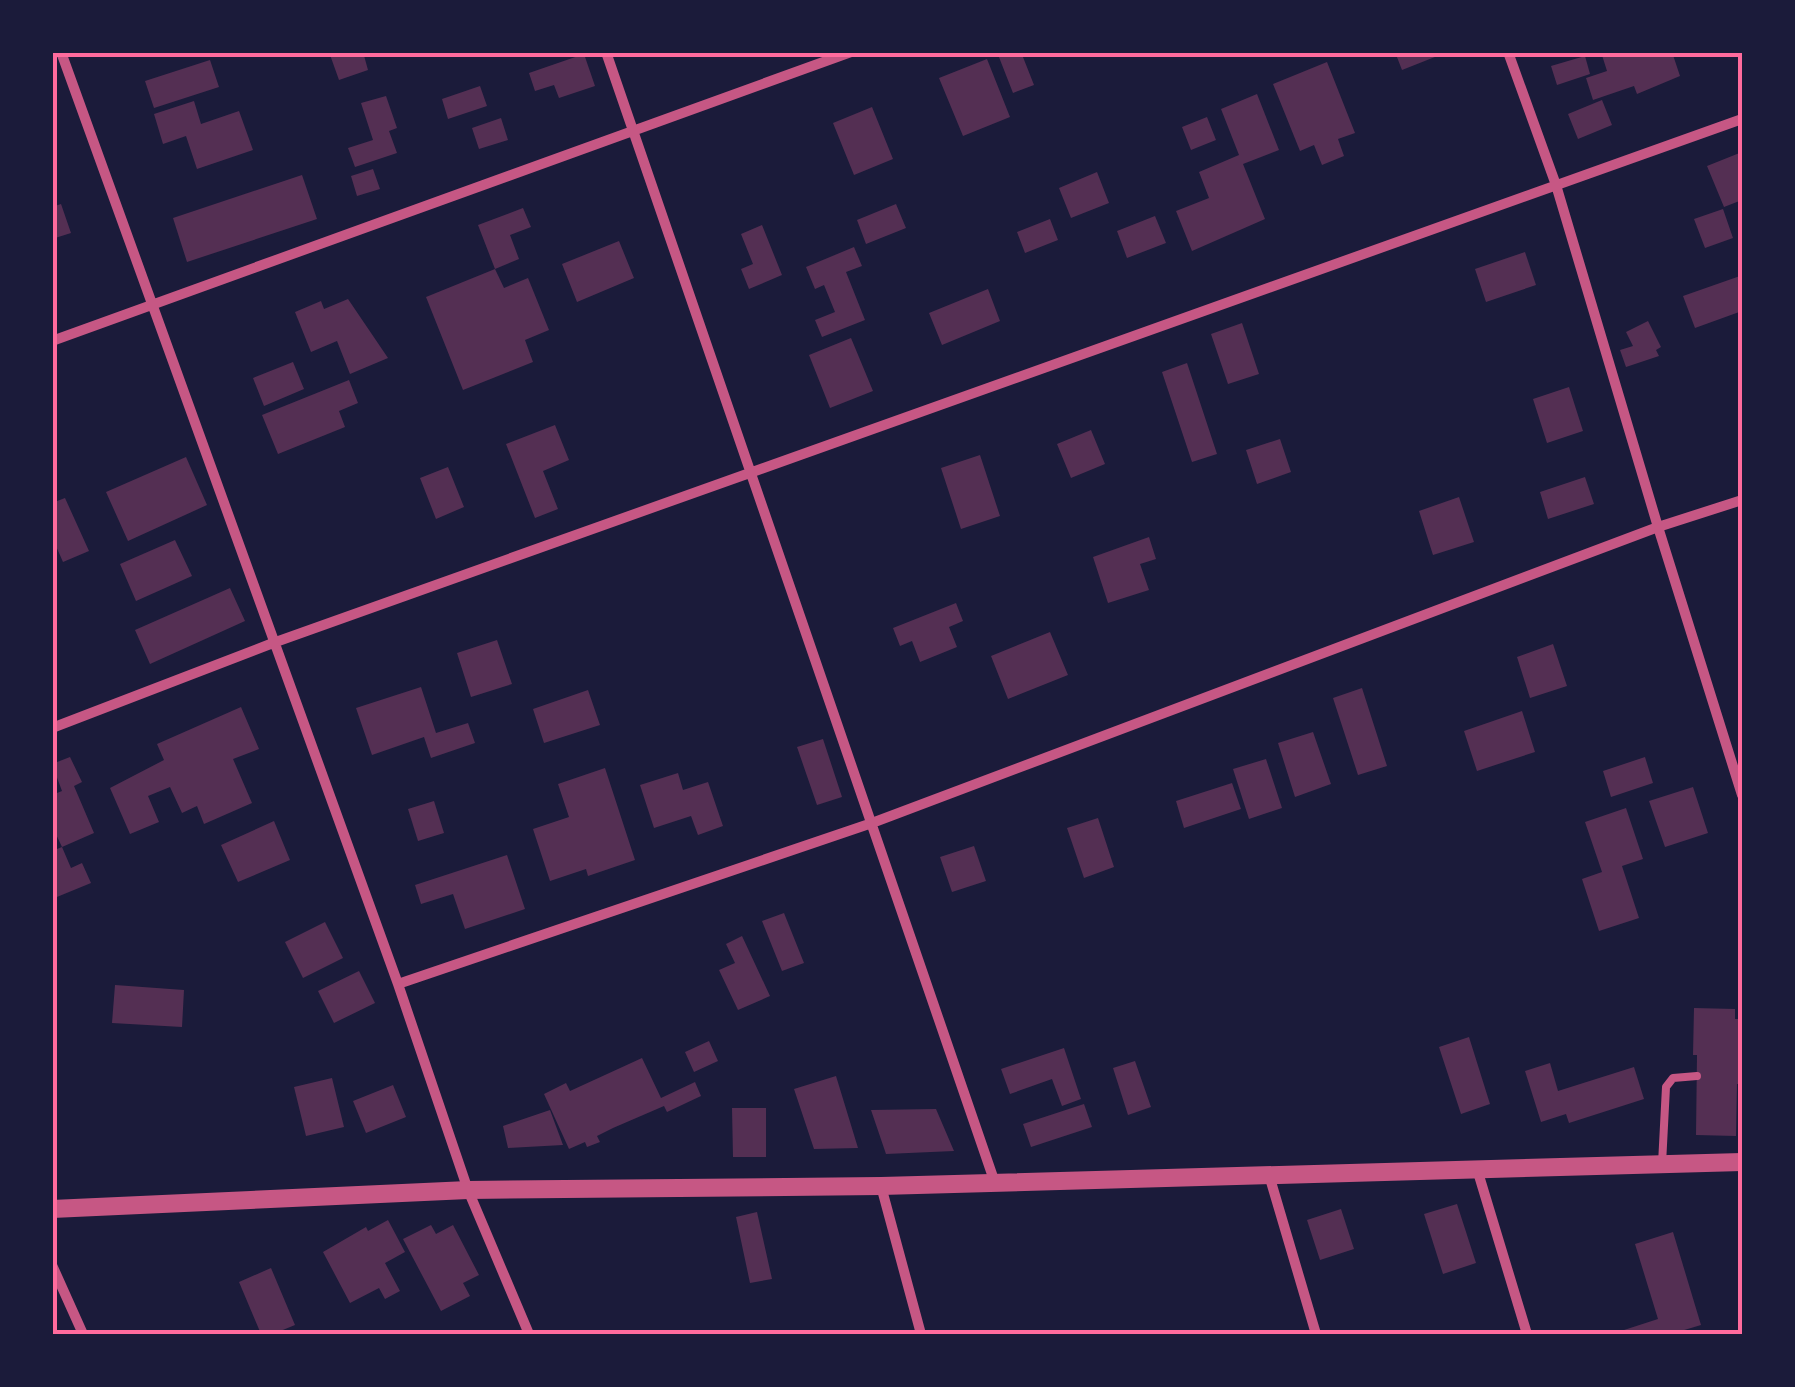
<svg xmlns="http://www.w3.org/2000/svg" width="1795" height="1387" font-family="'Fira Sans',sans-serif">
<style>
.building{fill:#542f53}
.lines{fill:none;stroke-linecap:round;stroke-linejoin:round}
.service{stroke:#c65784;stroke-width:8}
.minor{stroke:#c65784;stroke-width:10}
.tertiary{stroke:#c65784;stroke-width:18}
.neatline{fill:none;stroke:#ff6b9d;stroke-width:4}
</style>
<rect width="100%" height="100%" fill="#1b1b3a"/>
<!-- building -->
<path class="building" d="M329,52H363L368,70L339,80Z
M997,52H1021L1034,85L1013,93Z
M1395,52H1445V53L1402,70Z
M1601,52H1672L1680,76L1637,94L1634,86L1593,100L1586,78L1607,71Z
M584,54L595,86L559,98L554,85L535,91L529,73Z
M1585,56L1590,74L1557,85L1551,66Z
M987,59L1010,117L963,136L939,78Z
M210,60L219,87L154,108L145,81Z
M1327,62L1355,133L1338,139L1344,156L1322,165L1314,145L1300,151L1273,84Z
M480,86L487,106L448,119L442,99Z
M1257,94L1279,150L1243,164L1265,219L1192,251L1176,211L1209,198L1199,172L1239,155L1221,109Z
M386,96L397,128L389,131L397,153L355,167L348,148L373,140L361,103Z
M1602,100L1612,125L1578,139L1568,114Z
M194,101L201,124L239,111L253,150L197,169L186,136L163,144L154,114Z
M872,107L893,159L854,175L833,123Z
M1207,117L1216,140L1191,150L1182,127Z
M501,118L508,140L479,149L472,128Z
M1742,152V200L1724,207L1707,166Z
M373,169L380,189L357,196L351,176Z
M1097,172L1109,203L1071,218L1059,188Z
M302,175L317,219L187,262L173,218Z
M61,204L71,233L52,239V207Z
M896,204L906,228L866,244L857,220Z
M523,208L531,227L510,235L519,259L495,269L504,288L528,278L549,330L525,340L533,362L463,390L426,297L495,269L478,225Z
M1723,209L1733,238L1705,248L1694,219Z
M1155,216L1166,243L1127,258L1117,231Z
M1050,219L1058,240L1025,253L1017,232Z
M762,225L782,275L749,289L741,269L753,264L741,234Z
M619,241L634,278L577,302L562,264Z
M854,247L862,266L846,272L865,320L822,337L815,320L835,312L824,285L815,289L806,267Z
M1525,252L1536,285L1486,302L1475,269Z
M1740,276L1742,311L1695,328L1683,296Z
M988,289L1000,321L942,345L929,313Z
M348,299L388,358L350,374L337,341L311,352L295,312L321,301L324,309Z
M1648,321L1661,347L1656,350L1659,356L1626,367L1620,350L1633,346L1626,332Z
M1242,323L1259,374L1228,384L1211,334Z
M851,338L873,391L830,408L809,355Z
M293,362L304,389L264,406L253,378Z
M1187,363L1217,454L1192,462L1162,372Z
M349,380L358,403L339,411L345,427L278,454L262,415Z
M1569,387L1583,431L1547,443L1533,399Z
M555,425L569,460L543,471L558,509L535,518L506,444Z
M1091,430L1105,464L1071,478L1057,444Z
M1280,439L1291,472L1257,484L1246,450Z
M980,455L1000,516L961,529L941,468Z
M186,457L207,505L128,541L106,492Z
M448,467L464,507L436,519L420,478Z
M1585,477L1594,504L1548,519L1540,492Z
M1459,497L1474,542L1433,555L1419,511Z
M65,498L89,551L63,562L52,537V503Z
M1149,537L1156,559L1140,564L1149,590L1108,603L1093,557Z
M175,540L192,576L136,601L120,564Z
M230,588L245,621L150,664L135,630Z
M956,603L963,621L949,627L957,647L920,662L912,641L900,646L893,628Z
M1050,632L1068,675L1008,699L991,656Z
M497,640L512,684L471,697L457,653Z
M1553,644L1567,686L1530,698L1517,657Z
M421,687L436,733L468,723L475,743L431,758L424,737L372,755L356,708Z
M1362,688L1387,766L1358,775L1333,698Z
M588,690L600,725L544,743L533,709Z
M241,707L259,749L233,759L252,803L204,824L197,806L182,813L170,787L148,796L159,822L130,834L110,788L164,760L157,744Z
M1522,711L1535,752L1477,771L1464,731Z
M1313,732L1331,784L1295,797L1278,743Z
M823,739L842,797L817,805L797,747Z
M70,757L82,782L74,786L94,833L62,847L52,826V795L62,791L52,764Z
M1645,757L1653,783L1611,797L1603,771Z
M1266,759L1282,808L1249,819L1233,769Z
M605,768L635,860L588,876L586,869L550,881L533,829L569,817L558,784Z
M678,773L683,790L708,782L723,826L698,835L691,816L654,828L640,785Z
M1232,783L1241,809L1184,828L1176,801Z
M1693,787L1708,833L1665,847L1649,801Z
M434,801L444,833L418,841L408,809Z
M1626,808L1643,859L1622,866L1639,918L1599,931L1582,879L1602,872L1585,822Z
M1098,818L1114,867L1084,878L1067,828Z
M274,821L290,860L238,882L221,845Z
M974,846L986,881L952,892L940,857Z
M62,847L71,868L82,863L91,883L52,899V851Z
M507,855L525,909L465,929L453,894L421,904L415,885Z
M784,913L804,963L782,971L762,921Z
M325,922L343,958L303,978L285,942Z
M742,936L770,996L738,1010L719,970L735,963L726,944Z
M359,971L375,1003L334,1023L318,991Z
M115,985L184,990L182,1027L112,1023Z
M1694,1008L1735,1009V1019H1742V1084H1737L1736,1136L1696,1135L1697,1055H1693Z
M1469,1037L1490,1104L1461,1114L1439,1047Z
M709,1041L718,1061L694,1072L685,1052Z
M1064,1048L1081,1099L1062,1106L1052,1079L1010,1094L1001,1069Z
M642,1058L661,1098L695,1082L701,1096L667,1112L664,1106L613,1128L597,1136L600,1142L587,1147L585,1142L569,1149L544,1094L566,1083L570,1091Z
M1135,1061L1151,1107L1128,1115L1113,1068Z
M1550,1063L1558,1091L1634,1067L1644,1099L1569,1123L1566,1114L1541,1122L1525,1071Z
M836,1076L858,1148L814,1149L794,1089Z
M332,1078L344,1127L306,1136L294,1087Z
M393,1085L406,1117L366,1133L353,1101Z
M1084,1104L1092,1127L1031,1147L1023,1124Z
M732,1108H766V1157H733Z
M936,1109L954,1151L886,1154L871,1110Z
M550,1110L563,1145L508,1148L503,1126Z
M1457,1204L1476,1263L1443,1274L1424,1214Z
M1341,1209L1354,1249L1320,1260L1307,1220Z
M757,1212L772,1279L750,1283L736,1217Z
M388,1220L405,1252L385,1263L400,1291L385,1299L379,1288L350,1303L323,1252L366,1227L368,1231Z
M431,1225L436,1234L453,1225L479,1275L463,1283L470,1296L441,1311L403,1239Z
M1673,1232L1701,1325L1671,1334H1625L1624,1330L1658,1319L1635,1244Z
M271,1268L295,1325L273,1334H261L239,1282Z"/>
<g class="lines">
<!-- service -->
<path class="service" d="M1662,1164L1666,1087L1673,1078L1697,1076"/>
<!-- minor -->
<path class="minor" d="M61,52L398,984L468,1190L529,1334
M606,52L994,1180
M1508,52L1556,185L1658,527L1742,795
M52,341L851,52
M52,728L273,643L1742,119
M398,984L872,823L1658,527L1742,500
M1477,1169L1527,1334
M1269,1175L1316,1334
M881,1186L921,1334
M52,1265L83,1334"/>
<!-- tertiary -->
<path class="tertiary" d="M52,1209L468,1190L881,1186L1742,1162"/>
</g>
<!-- border -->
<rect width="1795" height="1387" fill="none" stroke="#1b1b3a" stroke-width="110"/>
<rect x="55" y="55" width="1685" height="1277" class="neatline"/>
</svg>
